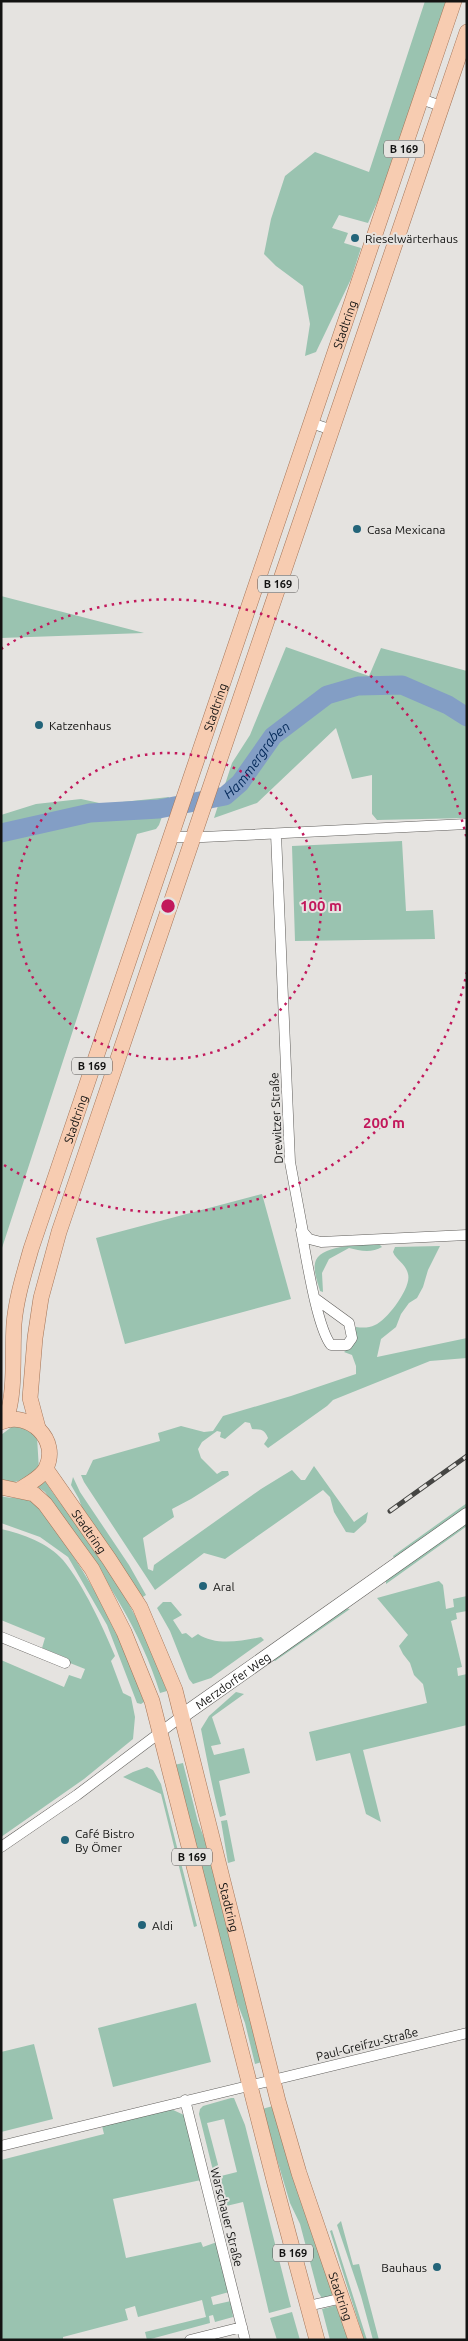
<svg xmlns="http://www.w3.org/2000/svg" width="468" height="2341" font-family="Ubuntu,sans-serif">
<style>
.green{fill:#9ac3b0;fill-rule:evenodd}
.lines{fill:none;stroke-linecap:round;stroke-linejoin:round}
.river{stroke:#839ec5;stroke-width:19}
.street-casing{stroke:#5f5d5a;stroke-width:11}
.secondary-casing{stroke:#5f5d5a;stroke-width:15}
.primary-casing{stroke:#a47558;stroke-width:16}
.street{stroke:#fff;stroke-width:10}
.secondary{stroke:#fff;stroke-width:14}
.primary{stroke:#f7ccb1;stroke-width:15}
.rail-casing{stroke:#454543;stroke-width:5}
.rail{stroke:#e5e3e0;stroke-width:3;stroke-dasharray:9;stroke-linecap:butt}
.ring{fill:none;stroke:#c2185b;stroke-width:2.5;stroke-dasharray:2.5 5}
.poi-dot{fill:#236479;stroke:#e5e3e0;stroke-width:2}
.labels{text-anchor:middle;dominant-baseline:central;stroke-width:4;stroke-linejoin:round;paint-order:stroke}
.shield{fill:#e5e3e0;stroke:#525150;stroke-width:1}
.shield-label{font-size:11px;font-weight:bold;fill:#131312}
.poi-label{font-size:12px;fill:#131312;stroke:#e5e3e0;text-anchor:start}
.street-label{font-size:12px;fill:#131312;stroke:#e5e3e0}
.water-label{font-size:14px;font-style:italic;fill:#052a5a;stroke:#e5e3e0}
.centre{fill:#c2185b;stroke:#e5e3e0;stroke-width:2.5}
.ring-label{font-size:15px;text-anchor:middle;font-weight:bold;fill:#c2185b;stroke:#e5e3e0;stroke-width:4;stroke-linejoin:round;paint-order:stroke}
</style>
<rect width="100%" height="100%" fill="#e5e3e0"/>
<!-- green -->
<path class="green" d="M425,1H446L387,180L368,223L339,215L332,228L348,233L344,243L361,248L351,279L316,352L305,356L310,324L303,286L276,266L264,254L271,219L285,176L315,152L369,172Z
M1,596L144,633L1,638Z
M286,647L369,676L381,648L467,671V818L377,820L372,814V775L352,779L336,728L257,803L214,818L232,763L250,735Z
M169,797L159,825L156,829L137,834L1,1251V815L36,804L81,799L104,804Z
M402,841L406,911L433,910L435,939L295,941L292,846Z
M262,1194L291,1299L125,1344L96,1238Z
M379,1244L382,1247C372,1253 360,1251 349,1248L329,1259L322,1273L323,1292L320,1291C318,1283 312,1269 316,1260C324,1244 363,1245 379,1244Z
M440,1246L428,1270L423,1287L417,1298L409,1303L401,1314L396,1327L381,1339L377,1357L467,1338V1358L430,1361L333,1400L327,1406L268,1448L264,1444L268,1438C264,1428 261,1430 252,1429L250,1423L245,1422L225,1439L220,1437L221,1432L217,1431L202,1442L198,1449L201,1458L217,1474L222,1471H228L229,1475L191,1499L172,1509L174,1517L143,1538L148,1569L153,1571L154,1565L261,1489L292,1470L301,1480H305L314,1466L354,1522L368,1512L366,1522L354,1533L346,1532L334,1512L330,1497L323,1490L225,1559L204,1553L155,1590L84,1482L81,1475H86L93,1460L160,1441L158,1433L181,1426L204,1432L213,1431L223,1416L291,1396L356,1374V1366L352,1355L344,1352L352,1345L356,1327C363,1328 369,1328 375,1325C387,1320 412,1287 408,1274C406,1264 396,1260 393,1252L395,1247Z
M18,1422L37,1437L39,1470C27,1477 16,1487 1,1479V1435Z
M73,1477L80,1492L129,1565L146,1595L141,1598L83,1511L79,1499L71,1485Z
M43,1478C58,1502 77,1523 93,1546C124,1591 150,1639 167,1691L160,1693C136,1616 91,1558 45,1492L35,1485Z
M1,1496C11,1499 22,1497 31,1501C41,1507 48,1521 55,1530C94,1583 123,1639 144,1702L141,1704L137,1703L107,1625L68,1557L40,1537L1,1523Z
M467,1503V1508L394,1558L393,1556Z
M467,1521V1526L386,1584V1579Z
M1,1529C23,1534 48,1543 63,1560C84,1586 102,1625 115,1656L111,1661L123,1693L131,1697L135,1717L133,1739L84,1779L1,1837V1660L64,1687L69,1675L81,1679L85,1669L70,1663L67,1658L42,1648L45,1638L1,1620Z
M439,1581L443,1585L446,1609L454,1607L453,1599L467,1596V1611L456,1613L457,1619L451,1621L462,1667L457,1668L458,1676L467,1674V1725L363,1750L381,1822L366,1814L350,1753L316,1761L309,1732L427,1703L423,1684L414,1675L410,1663L403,1654L399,1646L408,1635L377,1598Z
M163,1602H171L182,1615L173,1620L182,1634L186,1633L192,1638L198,1634C215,1646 242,1641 261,1637L264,1640L211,1678L193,1684L189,1679L170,1631L157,1608Z
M345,1608L350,1609L275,1661L273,1660Z
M236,1692L244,1694L212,1717L221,1744L211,1746L214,1755L244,1748L250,1773L219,1781L226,1815L220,1817C212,1788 207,1759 201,1729L209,1716Z
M183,1763L198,1822L209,1851L262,2062L255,2064L245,2023L230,1984L174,1765Z
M147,1767L153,1770L161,1784L197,1926L194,1927L161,1794L123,1777L133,1772Z
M227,1820L235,1861L228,1863L221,1821Z
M196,2003L211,2062L113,2087L98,2028Z
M34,2044L53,2119L1,2132V2052Z
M231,2098H234L245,2125L291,2307L269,2313L243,2202L222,2207L199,2114L200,2109L203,2106ZM224,2119L237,2172L221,2176L207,2123Z
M273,2106L333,2292L332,2297L322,2298L318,2292L300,2224L290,2203L262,2109Z
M171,2109L184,2115L201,2180L113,2199L126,2258L201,2242L203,2247L217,2242L229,2292L211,2297L213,2305L231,2301L233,2317L215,2322L213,2315L209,2316L210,2323L147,2340L145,2332L206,2317L202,2300L138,2317L135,2306L125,2309L128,2320L63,2337V2340H1V2160L104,2134L102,2126Z
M341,2221L353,2265L359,2264L379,2340H373L361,2296L337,2225Z
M332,2230L367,2340H364L330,2231Z
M337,2305L349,2340H330L322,2309Z
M292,2312L300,2340H277L270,2318Z"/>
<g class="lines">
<!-- river -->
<path class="river" id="s1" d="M1,833L90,813L159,809L225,796L240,783L273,736L327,695L358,686L402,685L448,705L467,717"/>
<defs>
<path id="street" d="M421,99L441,106
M311,423L332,430
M276,834L290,1162L303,1232L309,1239L321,1242L467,1235
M170,837H203L467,824
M301,1230C306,1255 317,1328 331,1345H347L352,1338L349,1323L316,1299
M1,1637L65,1663
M1,1847L77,1795L182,1716
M185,2100L245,2340
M1,2146L467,2033
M308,2306L343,2298
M190,2340L242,2327"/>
<g id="secondary">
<path id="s2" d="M182,1716L467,1515"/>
</g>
<g id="primary">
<path id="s3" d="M6,1420C16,1390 12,1356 14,1324C16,1299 24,1274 31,1249L454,1"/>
<path d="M1,1422C29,1410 60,1440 46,1468C42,1477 28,1484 19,1490"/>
<path d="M38,1428L30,1398L35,1338L41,1298L59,1232L467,32"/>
<path id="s4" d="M46,1469L109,1559L140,1607L175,1690L278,2101L299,2173L356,2340"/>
<path d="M1,1487L34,1494L45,1504L92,1569L124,1632L152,1701L275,2184L317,2340"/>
</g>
</defs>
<!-- street casing -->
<use href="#street" class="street-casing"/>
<!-- secondary casing -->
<use href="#secondary" class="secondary-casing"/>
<!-- primary casing -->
<use href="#primary" class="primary-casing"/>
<!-- street -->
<use href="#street" class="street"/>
<!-- secondary -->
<use href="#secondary" class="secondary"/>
<!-- primary -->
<use href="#primary" class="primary"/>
<defs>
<path id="rail" d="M390,1511L467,1456"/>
</defs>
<!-- rail casing -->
<use href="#rail" class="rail-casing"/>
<!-- rail -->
<use href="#rail" class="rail"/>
</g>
<!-- distance rings -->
<g class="ring">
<circle cx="168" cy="906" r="153"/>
<path d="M467 972A306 306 0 0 1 1 1163M1 649A306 306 0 0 1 467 840"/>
</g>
<!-- markers -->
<g class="poi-dot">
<circle cx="355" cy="238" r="5"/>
<circle cx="357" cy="529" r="5"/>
<circle cx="39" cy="725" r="5"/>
<circle cx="203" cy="1586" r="5"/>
<circle cx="65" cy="1840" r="5"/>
<circle cx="142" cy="1925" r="5"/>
<circle cx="437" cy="2267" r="5"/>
</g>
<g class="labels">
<!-- shield labels -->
<g class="shield">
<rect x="384" y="140.5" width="40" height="17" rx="4"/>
<rect x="258" y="575.5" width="40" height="17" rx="4"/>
<rect x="72" y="1057.5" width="40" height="17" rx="4"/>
<rect x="172" y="1848.5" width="40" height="17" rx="4"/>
<rect x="273" y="2244.5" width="40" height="17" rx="4"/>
</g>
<g class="shield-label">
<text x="404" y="149">B 169</text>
<text x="278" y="584">B 169</text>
<text x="92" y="1066">B 169</text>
<text x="192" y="1857">B 169</text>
<text x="293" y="2253">B 169</text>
</g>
<!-- poi labels -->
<g class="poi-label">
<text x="365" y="238">Rieselwärterhaus</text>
<text x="367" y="529">Casa Mexicana</text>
<text x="49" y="725">Katzenhaus</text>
<text x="213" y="1586">Aral</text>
<text x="75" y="1833">Café Bistro<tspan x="75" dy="14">By Ömer</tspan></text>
<text x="152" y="1925">Aldi</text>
<text x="427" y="2267" text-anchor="end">Bauhaus</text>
</g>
<!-- street labels -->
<g class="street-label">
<text stroke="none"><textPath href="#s3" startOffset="1150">Stadtring</textPath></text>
<text stroke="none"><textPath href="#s3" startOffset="746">Stadtring</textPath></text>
<text transform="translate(276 1118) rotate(-93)">Drewitzer Straße</text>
<text stroke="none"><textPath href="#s3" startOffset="311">Stadtring</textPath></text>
<text stroke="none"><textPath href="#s4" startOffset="76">Stadtring</textPath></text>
<text stroke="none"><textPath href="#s2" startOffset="62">Merzdorfer Weg</textPath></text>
<text stroke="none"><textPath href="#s4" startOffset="481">Stadtring</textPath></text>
<text transform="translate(367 2044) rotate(-14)">Paul-Greifzu-Straße</text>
<text transform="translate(227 2217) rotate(76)">Warschauer Straße</text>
<text stroke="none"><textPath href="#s4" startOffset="886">Stadtring</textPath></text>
</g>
<!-- water labels -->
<g class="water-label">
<text stroke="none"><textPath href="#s1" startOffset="276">Hammergraben</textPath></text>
</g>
</g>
<circle cx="168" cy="906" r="8" class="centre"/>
<g class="ring-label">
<text x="321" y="911">100 m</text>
<text x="384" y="1128">200 m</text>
</g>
<!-- border -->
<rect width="468" height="2341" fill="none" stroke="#131312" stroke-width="5"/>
</svg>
